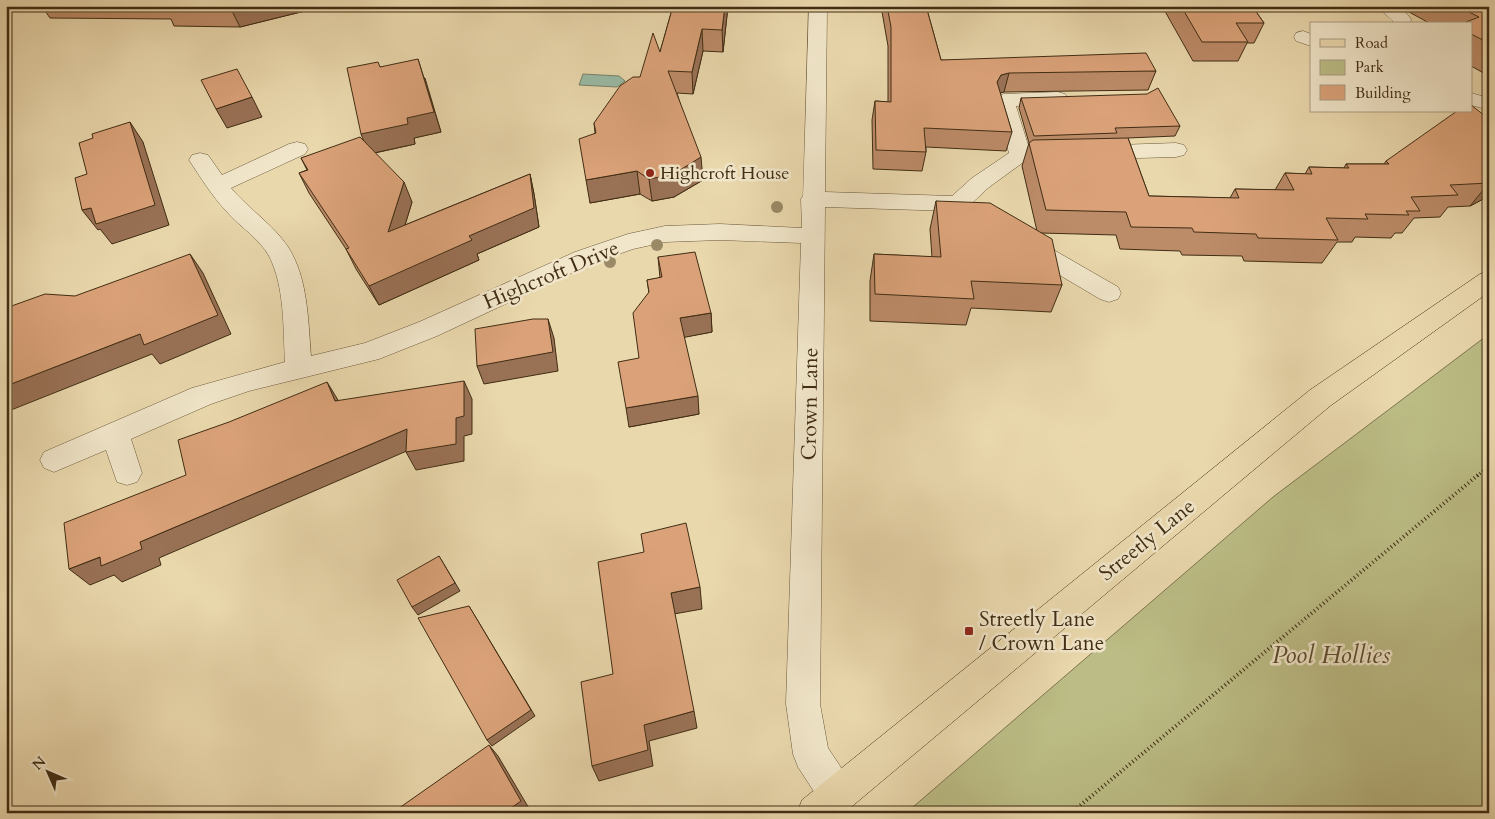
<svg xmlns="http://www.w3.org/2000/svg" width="1495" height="819" font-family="Cardo,serif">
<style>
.green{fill:#bcbd86;stroke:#7e754d}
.water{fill:#99bba5;stroke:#75826b}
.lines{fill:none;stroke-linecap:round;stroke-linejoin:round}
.minor-casing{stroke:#6a583a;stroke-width:1}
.major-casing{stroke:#402d14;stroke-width:1}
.path-far1{stroke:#402d14;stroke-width:3;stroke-dasharray:1 2.5;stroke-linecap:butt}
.path{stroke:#402d14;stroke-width:4;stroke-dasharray:1 3;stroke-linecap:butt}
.minor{fill:#f1e6ca;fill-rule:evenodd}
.major{fill:#ead8ad;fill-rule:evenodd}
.tree{fill:#9a8a66}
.wall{fill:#bc8b68;stroke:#402d14}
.shaded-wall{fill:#997155;stroke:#402d14}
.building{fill:#dba279;stroke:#402d14}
.poi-dot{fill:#8f2418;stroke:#f1e6ca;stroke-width:2}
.labels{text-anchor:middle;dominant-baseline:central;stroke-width:5;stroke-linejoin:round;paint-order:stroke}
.far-poi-label{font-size:18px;fill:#402d14;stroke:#f1e6ca;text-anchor:start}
.street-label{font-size:21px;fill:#402d14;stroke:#f1e6ca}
.poi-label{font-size:21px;fill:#402d14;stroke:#f1e6ca;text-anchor:start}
.near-park-label{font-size:25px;font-style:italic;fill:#594a2b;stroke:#f1e6ca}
</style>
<rect width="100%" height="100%" fill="#ead8ad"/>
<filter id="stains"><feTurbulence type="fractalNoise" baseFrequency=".004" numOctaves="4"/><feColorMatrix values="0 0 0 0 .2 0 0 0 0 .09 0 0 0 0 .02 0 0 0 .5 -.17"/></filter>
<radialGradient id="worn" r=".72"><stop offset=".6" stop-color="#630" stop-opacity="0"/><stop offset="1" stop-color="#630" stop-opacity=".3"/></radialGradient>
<!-- green -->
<path class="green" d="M1489,334V813H906L1273,497Z"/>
<!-- water -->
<path class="water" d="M583,74L619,76L625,81L617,87L579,85Z"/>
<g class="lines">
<defs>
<path id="minor" d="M809,6H827L825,192L952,196L972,178L1009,153L994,100L997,96L1004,94L1058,92L1065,94L1068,98L1065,102L1016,106L1029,148L1176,143L1184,145L1187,150L1184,155L1176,157L1025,161L988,188L972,203L982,212L979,217L971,220L952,211L825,207L820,704L828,748L850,781L855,794L850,807L837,812L824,807L798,767L793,754L786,704L801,243L720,240L665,242L633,249L591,264L437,336L379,359L249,391L211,404L131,439L142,473L137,482L127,485L117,482L106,450L54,472L44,468L40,460L44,452L192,388L285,362C283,329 285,287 269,256C260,239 240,227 227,212C212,196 201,178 189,160L192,155L200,153L208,155L222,175L289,144L297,142L305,144L308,149L305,154L231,188C247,207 268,221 283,240C308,271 308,318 311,356L365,343L419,322L575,252L628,234L665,226L720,224L802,228L801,199L803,196Z
M1376,6C1391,6 1402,6 1411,19L1410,24H1392L1393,21Z
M1303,31L1311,34V46L1296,41L1294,37L1296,33Z
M1471,93L1489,98V110L1471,105Z
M1025,236L1033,238L1118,287L1121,293L1118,299L1109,302L1100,299L1017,250L1013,244L1017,238Z"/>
<path id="major" d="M1489,271V292L1330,406L844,813H797L802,800L1310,390L1480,274Z"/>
</defs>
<!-- minor casing -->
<use href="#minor" class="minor-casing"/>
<!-- major casing -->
<use href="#major" class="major-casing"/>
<!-- path-far1 -->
<path class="path-far1" d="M1477,476L1489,466"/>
<!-- path -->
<path class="path" d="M1071,813L1478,475"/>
<!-- minor -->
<use href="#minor" class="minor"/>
<!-- major -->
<use href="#major" class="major"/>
</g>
<!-- trees -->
<g class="tree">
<circle cx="777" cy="207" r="6"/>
<circle cx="657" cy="245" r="6"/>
<circle cx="610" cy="262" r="6"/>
</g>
<!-- wall -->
<path class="wall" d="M673,6H728L723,52L703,51L693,94L677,93L703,180L674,197L652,201L640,194L590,203L595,133L594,123L640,77L660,52Z
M881,6H926L941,60L1156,71L1148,90L1004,92L1000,93L1012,132L1006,151L926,147V152L922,171L873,169L872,120L875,101L888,102V46Z
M1162,6H1252L1264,23L1254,43H1247L1238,61H1193Z
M1398,6H1489V76L1471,66V24H1431Z
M321,7L240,27L174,26L171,19L50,18L43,8Z
M380,67L425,78L441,132L414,138L415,144L375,153L412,202L405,225L530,174L534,194L539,227L477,254L479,260L379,305L356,269L346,249L309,193L299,173L307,170L301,158L364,142Z
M1021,98L1180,126L1175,136L1128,138L1149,196L1230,198L1235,189L1275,190L1285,173L1305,174L1309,167L1344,168L1346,164H1384L1386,161L1489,119V196L1470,206L1448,207L1440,217L1414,218L1402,233H1395L1391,238L1355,237L1352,242H1337L1322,263L1244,261L1242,256L1182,255L1180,251L1120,249L1116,235L1040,233L1062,285L1051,312L971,308L966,325L870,321V281L874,254L932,257L930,229L936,201L1037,231L1022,166L1029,143L1019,108Z
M658,257L711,313L712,332L684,337L699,414L629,427L649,293L647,280L660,278Z"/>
<!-- shaded-wall -->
<path class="shaded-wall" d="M252,6H321V7L240,27L232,11Z
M725,6H728L723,52L722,30Z
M702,29L703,51L693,94L692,72Z
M418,59L441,132L414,138L415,144L369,154L361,134L407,118Z
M1009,73L1004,92L996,94L997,82L1001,75Z
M252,97L262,117L227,128L216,109Z
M130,122L143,142L169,225L112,244L100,229L98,230L82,210L91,208Z
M701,157L703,180L674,197L652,201L649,179Z
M637,171L640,194L590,203L586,180Z
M530,174L534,194L539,227L477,254L479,260L379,305L369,286L469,236Z
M404,182L412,202L397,251L388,232Z
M1489,183V196L1470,206Z
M190,254L203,273L231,334L160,364L152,354L6,412V386L140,334Z
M711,313L712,332L681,338L680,318Z
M548,319L554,338L558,371L484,384L477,366Z
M464,381L472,399V434L464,436V461L416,470L406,452L456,418Z
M327,382L338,400L335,401Z
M698,396L699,414L629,427L626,408Z
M407,429L416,447L159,558L161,565L122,582L114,575L90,585L69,569L140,542Z
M439,556L460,591L418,615L412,607Z
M700,587L702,609L674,614L671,593Z
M469,606L535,716L492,746L487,740Z
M694,711L697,728L649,741L653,766L599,781L592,766L644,725Z
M489,745L498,756L530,810L526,813H504Z"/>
<!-- building -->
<path class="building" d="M45,6H169L166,9L43,8Z
M169,6H252L232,11L166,10Z
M673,6H725L722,30L702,29L692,72L668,71L701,157L672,175L649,179L637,171L586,180L579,139L596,133L594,123L620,86L633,77H640L653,33L660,52Z
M887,6H926L941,60L1146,53L1156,71L1009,73L1001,75L997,82L1012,132L924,128L926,152L876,150L875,101L891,102V27Z
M1181,6H1252L1264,23H1236L1248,42H1202Z
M1457,6H1489V43L1471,34V24H1461L1479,17Z
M418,59L434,112L407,118L408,124L361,134L347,68L378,62L380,67Z
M237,69L252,97L216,109L201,80Z
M1158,88L1180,126L1115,128L1117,133L1034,136L1021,98L1147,94Z
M1471,105L1489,119V183L1450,185L1458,195L1411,197L1420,211H1406L1409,215L1365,214L1368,219L1326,218L1338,240L1258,238L1256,234L1194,232L1192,228L1131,227L1126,212L1046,210L1029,143L1033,140L1128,138L1149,196L1239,198L1235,189L1294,190L1285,173L1312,174L1309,167L1349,168L1346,164H1389L1386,161L1457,111H1471Z
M130,122L155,205L96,224L91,208L82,210L75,178L87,174L79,143L93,138L92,134Z
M360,137L404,182L388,232L530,174L534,208L469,236L472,240L369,286L346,249L349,248L299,173L308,170L301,158Z
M936,201L990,203L1052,239L1062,285L971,281L974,299L875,294L874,254L941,257Z
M695,252L711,313L680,318L698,396L626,408L618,362L639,358L633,313L649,292L647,280L662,277L658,257Z
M190,254L218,315L144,345L140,334L6,386V308L45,294L75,296Z
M533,319H548L553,352L477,366L475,329Z
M464,381V416L456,418V444L406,452L407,429L140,542L142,549L101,566L100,557L69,569L64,523L186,475L178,440L229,422L327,382L335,401Z
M686,523L700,587L671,593L694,711L644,725L648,750L592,766L581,682L613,674L598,562L644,552L641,534Z
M439,556L455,583L412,607L397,580Z
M469,606L531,710L487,740L418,618Z
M489,745L521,801L504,813H392Z"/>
<!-- markers -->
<g class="poi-dot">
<circle cx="650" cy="173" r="5"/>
<rect x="964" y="626" width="10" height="10" rx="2.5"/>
</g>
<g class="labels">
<!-- far-poi labels -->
<g class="far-poi-label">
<text x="660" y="173">Highcroft House</text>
</g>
<!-- street labels -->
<g class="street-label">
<text transform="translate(551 275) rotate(-23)">Highcroft Drive</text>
<text transform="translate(810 404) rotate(-89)">Crown Lane</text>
<text transform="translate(1147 540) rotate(-39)">Streetly Lane</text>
</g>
<!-- poi labels -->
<g class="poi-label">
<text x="979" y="619">Streetly Lane<tspan x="979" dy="24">/ Crown Lane</tspan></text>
</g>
<!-- near-park labels -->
<g class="near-park-label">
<text x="1331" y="655">Pool Hollies</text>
</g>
</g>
<!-- margin -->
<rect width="1495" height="819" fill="none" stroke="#ead8ad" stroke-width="25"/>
<rect x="8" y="8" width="1480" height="804" fill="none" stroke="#402d14" stroke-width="2.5"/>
<rect x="12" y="12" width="1470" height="794" fill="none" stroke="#402d14"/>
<!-- legend -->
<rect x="1310" y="22" width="162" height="90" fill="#f1e6ca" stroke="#aa9c81"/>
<rect x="1320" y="39" width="25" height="8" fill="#ead8ad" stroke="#aa9c81"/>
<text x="1355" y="48" font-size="15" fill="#402d14">Road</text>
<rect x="1320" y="60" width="25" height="15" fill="#bcbd86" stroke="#aa9c81"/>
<text x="1355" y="72" font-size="15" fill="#402d14">Park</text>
<rect x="1320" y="85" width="25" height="15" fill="#dba279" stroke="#aa9c81"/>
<text x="1355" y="98" font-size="15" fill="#402d14">Building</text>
<!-- north arrow -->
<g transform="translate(48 772) rotate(315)" stroke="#f1e6ca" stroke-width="4" paint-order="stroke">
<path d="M0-4L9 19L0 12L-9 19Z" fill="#402d14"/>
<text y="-8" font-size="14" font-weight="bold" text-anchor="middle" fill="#402d14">N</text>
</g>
<rect width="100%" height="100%" filter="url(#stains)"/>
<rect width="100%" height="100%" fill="url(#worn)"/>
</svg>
